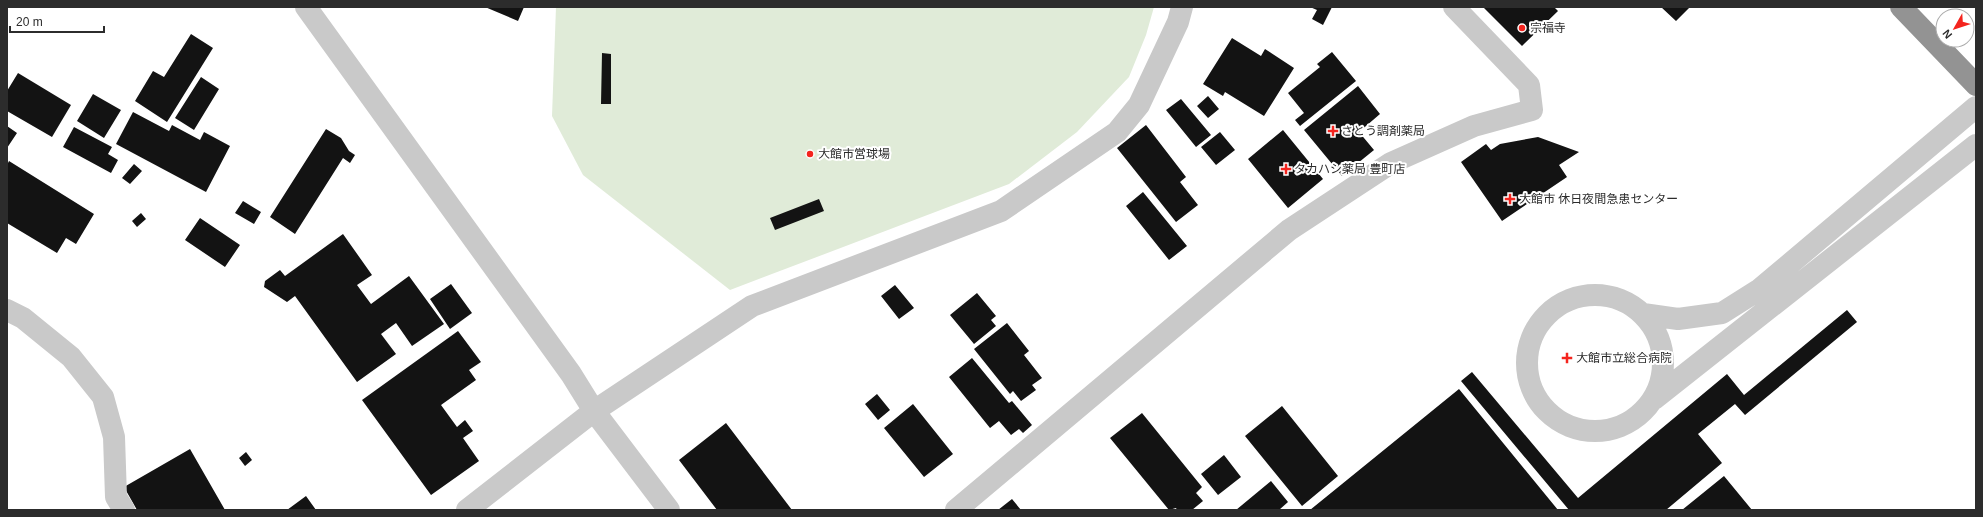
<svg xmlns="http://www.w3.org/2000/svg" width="1983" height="517" font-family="Arial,'Noto Sans JP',sans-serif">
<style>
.green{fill:#e0ebd8}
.building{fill:#131313}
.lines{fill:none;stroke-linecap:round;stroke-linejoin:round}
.minor{stroke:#c9c9c9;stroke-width:22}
.highway{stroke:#939393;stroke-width:22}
.poi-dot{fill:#f4241e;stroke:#fff;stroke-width:1.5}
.labels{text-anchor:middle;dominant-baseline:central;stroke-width:4;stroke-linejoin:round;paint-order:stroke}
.poi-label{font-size:12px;fill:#2c2c2c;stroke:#fff;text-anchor:start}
</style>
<rect width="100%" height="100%" fill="#fff"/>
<!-- green -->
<path class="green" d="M556,7H1154L1146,35L1129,77L1077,132L1009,184L730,290L583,175L552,116Z"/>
<!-- building -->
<path class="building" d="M485,7H524L518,21Z
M1310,7H1332L1323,25L1312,19L1317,10Z
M1483,7H1554L1558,11L1522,46Z
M1661,7H1690L1676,21Z
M191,34L213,48L167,122L135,101L153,71L164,77Z
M1232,38L1261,56L1265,49L1294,68L1264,116L1225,92L1223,96L1203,84Z
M1332,52L1356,81L1300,126L1295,120L1304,113L1288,93L1320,67L1317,64Z
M602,53L611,54V104H601Z
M18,73L71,105L52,137L7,111V91Z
M201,77L219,89L194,130L175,118Z
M1358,86L1380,114L1359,132L1374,150L1342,176L1304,130Z
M93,94L121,110L104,138L77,121Z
M1208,96L1219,109L1208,118L1197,106Z
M1181,99L1211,135L1196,147L1166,110Z
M133,112L169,131L172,125L200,140L204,132L230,146L206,192L116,144Z
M1146,125L1186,177L1180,182L1198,205L1176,222L1117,148Z
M7,126L17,133L7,148Z
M74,127L112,147L108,154L118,160L111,173L63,147Z
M326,129L341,138L349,151L355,155L350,163L343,158L295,234L270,217Z
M1283,130L1323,179L1288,208L1248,159Z
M1220,132L1235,150L1216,165L1201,147Z
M1538,137L1579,152L1559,165L1567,177L1502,221L1461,162L1486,144L1491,150L1500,144Z
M9,161L94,214L76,244L66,238L57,253L7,223V165Z
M134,164L142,171L130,184L122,178Z
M1143,192L1187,246L1169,260L1126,206Z
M819,199L824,211L775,230L770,218Z
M243,201L261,212L254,224L235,213Z
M141,213L146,219L137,227L132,221Z
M200,218L240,245L225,267L185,240Z
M343,234L372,275L357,285L371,304L409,276L444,324L412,346L396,323L381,334L396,354L357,382L295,296L287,302L264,287L265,281L280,270L285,276Z
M451,284L472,313L450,329L430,299Z
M895,285L914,308L899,319L881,296Z
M977,293L996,316L991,320L996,326L974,344L950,315Z
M1847,310L1857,322L1745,415L1735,404L1698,434L1722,463L1666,510H1569L1461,381L1472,372L1578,498L1727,374L1744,395Z
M1007,323L1029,351L1024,355L1042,378L1032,385L1036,390L1021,401L1013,391L1010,394L974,349Z
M458,331L481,362L469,370L476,380L441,405L457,427L465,420L473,431L463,438L479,461L431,495L362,400Z
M972,358L1009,403L1012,401L1032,425L1023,433L1019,429L1011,435L999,421L990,428L949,377Z
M1459,389L1558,510H1310Z
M877,394L890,410L878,420L865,404Z
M913,404L953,454L924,477L884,428Z
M1282,406L1338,476L1302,506L1245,436Z
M1142,413L1202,487L1196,493L1203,501L1192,510H1177L1176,508L1169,510L1110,438Z
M726,423L792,510H717L679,460Z
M190,449L225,510H137L124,487Z
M246,452L252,460L245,466L239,458Z
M1224,455L1241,477L1218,495L1201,474Z
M1724,476L1752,510H1682Z
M1271,481L1288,502L1279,510H1236Z
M306,496L316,510H287Z
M1012,499L1021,510H998Z"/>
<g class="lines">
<!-- minor -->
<path class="minor" d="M306,7L571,374L594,411L669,510
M1527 363a68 68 0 1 1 136 0a68 68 0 1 1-136 0Z
M7,310L23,318L71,357L103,397L114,437L116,497L124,510
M1643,314L1678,319L1722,313L1760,289L1976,107
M1654,399L1976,145
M467,510L594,411L752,306L1001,211L1117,132L1139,105L1178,22L1182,7
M956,510L1289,230L1391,163L1474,126L1532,110L1529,85L1454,7"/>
<!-- highway -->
<path class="highway" d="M1901,7L1976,85"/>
</g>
<!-- markers -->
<g class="poi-dot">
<circle cx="1522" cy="28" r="4"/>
<path d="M1331 125h4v4h4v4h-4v4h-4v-4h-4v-4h4z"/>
<circle cx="810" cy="154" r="4"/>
<path d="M1284 163h4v4h4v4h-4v4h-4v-4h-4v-4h4z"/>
<path d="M1508 193h4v4h4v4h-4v4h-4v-4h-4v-4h4z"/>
<path d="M1565 352h4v4h4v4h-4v4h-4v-4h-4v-4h4z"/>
</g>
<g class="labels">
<!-- poi labels -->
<g class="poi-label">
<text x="1530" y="28">宗福寺</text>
<text x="1341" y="131">さとう調剤薬局</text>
<text x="818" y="154">大館市営球場</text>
<text x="1294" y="169">タカハシ薬局 豊町店</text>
<text x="1519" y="199">大館市 休日夜間急患センター</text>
<text x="1576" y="358">大館市立総合病院</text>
</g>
</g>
<!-- border -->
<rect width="1983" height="517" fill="none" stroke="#2c2c2c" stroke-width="16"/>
<!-- north arrow -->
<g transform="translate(1955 28) rotate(231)"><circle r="19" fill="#ffffff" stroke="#ababab"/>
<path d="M0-3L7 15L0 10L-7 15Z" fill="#f4241e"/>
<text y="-6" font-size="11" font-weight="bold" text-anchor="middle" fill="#2c2c2c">N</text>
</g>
<!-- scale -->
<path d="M10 26v6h94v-6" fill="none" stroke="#2c2c2c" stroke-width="2"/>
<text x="16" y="26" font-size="12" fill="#2c2c2c" stroke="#ffffff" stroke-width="3" paint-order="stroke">20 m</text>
</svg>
